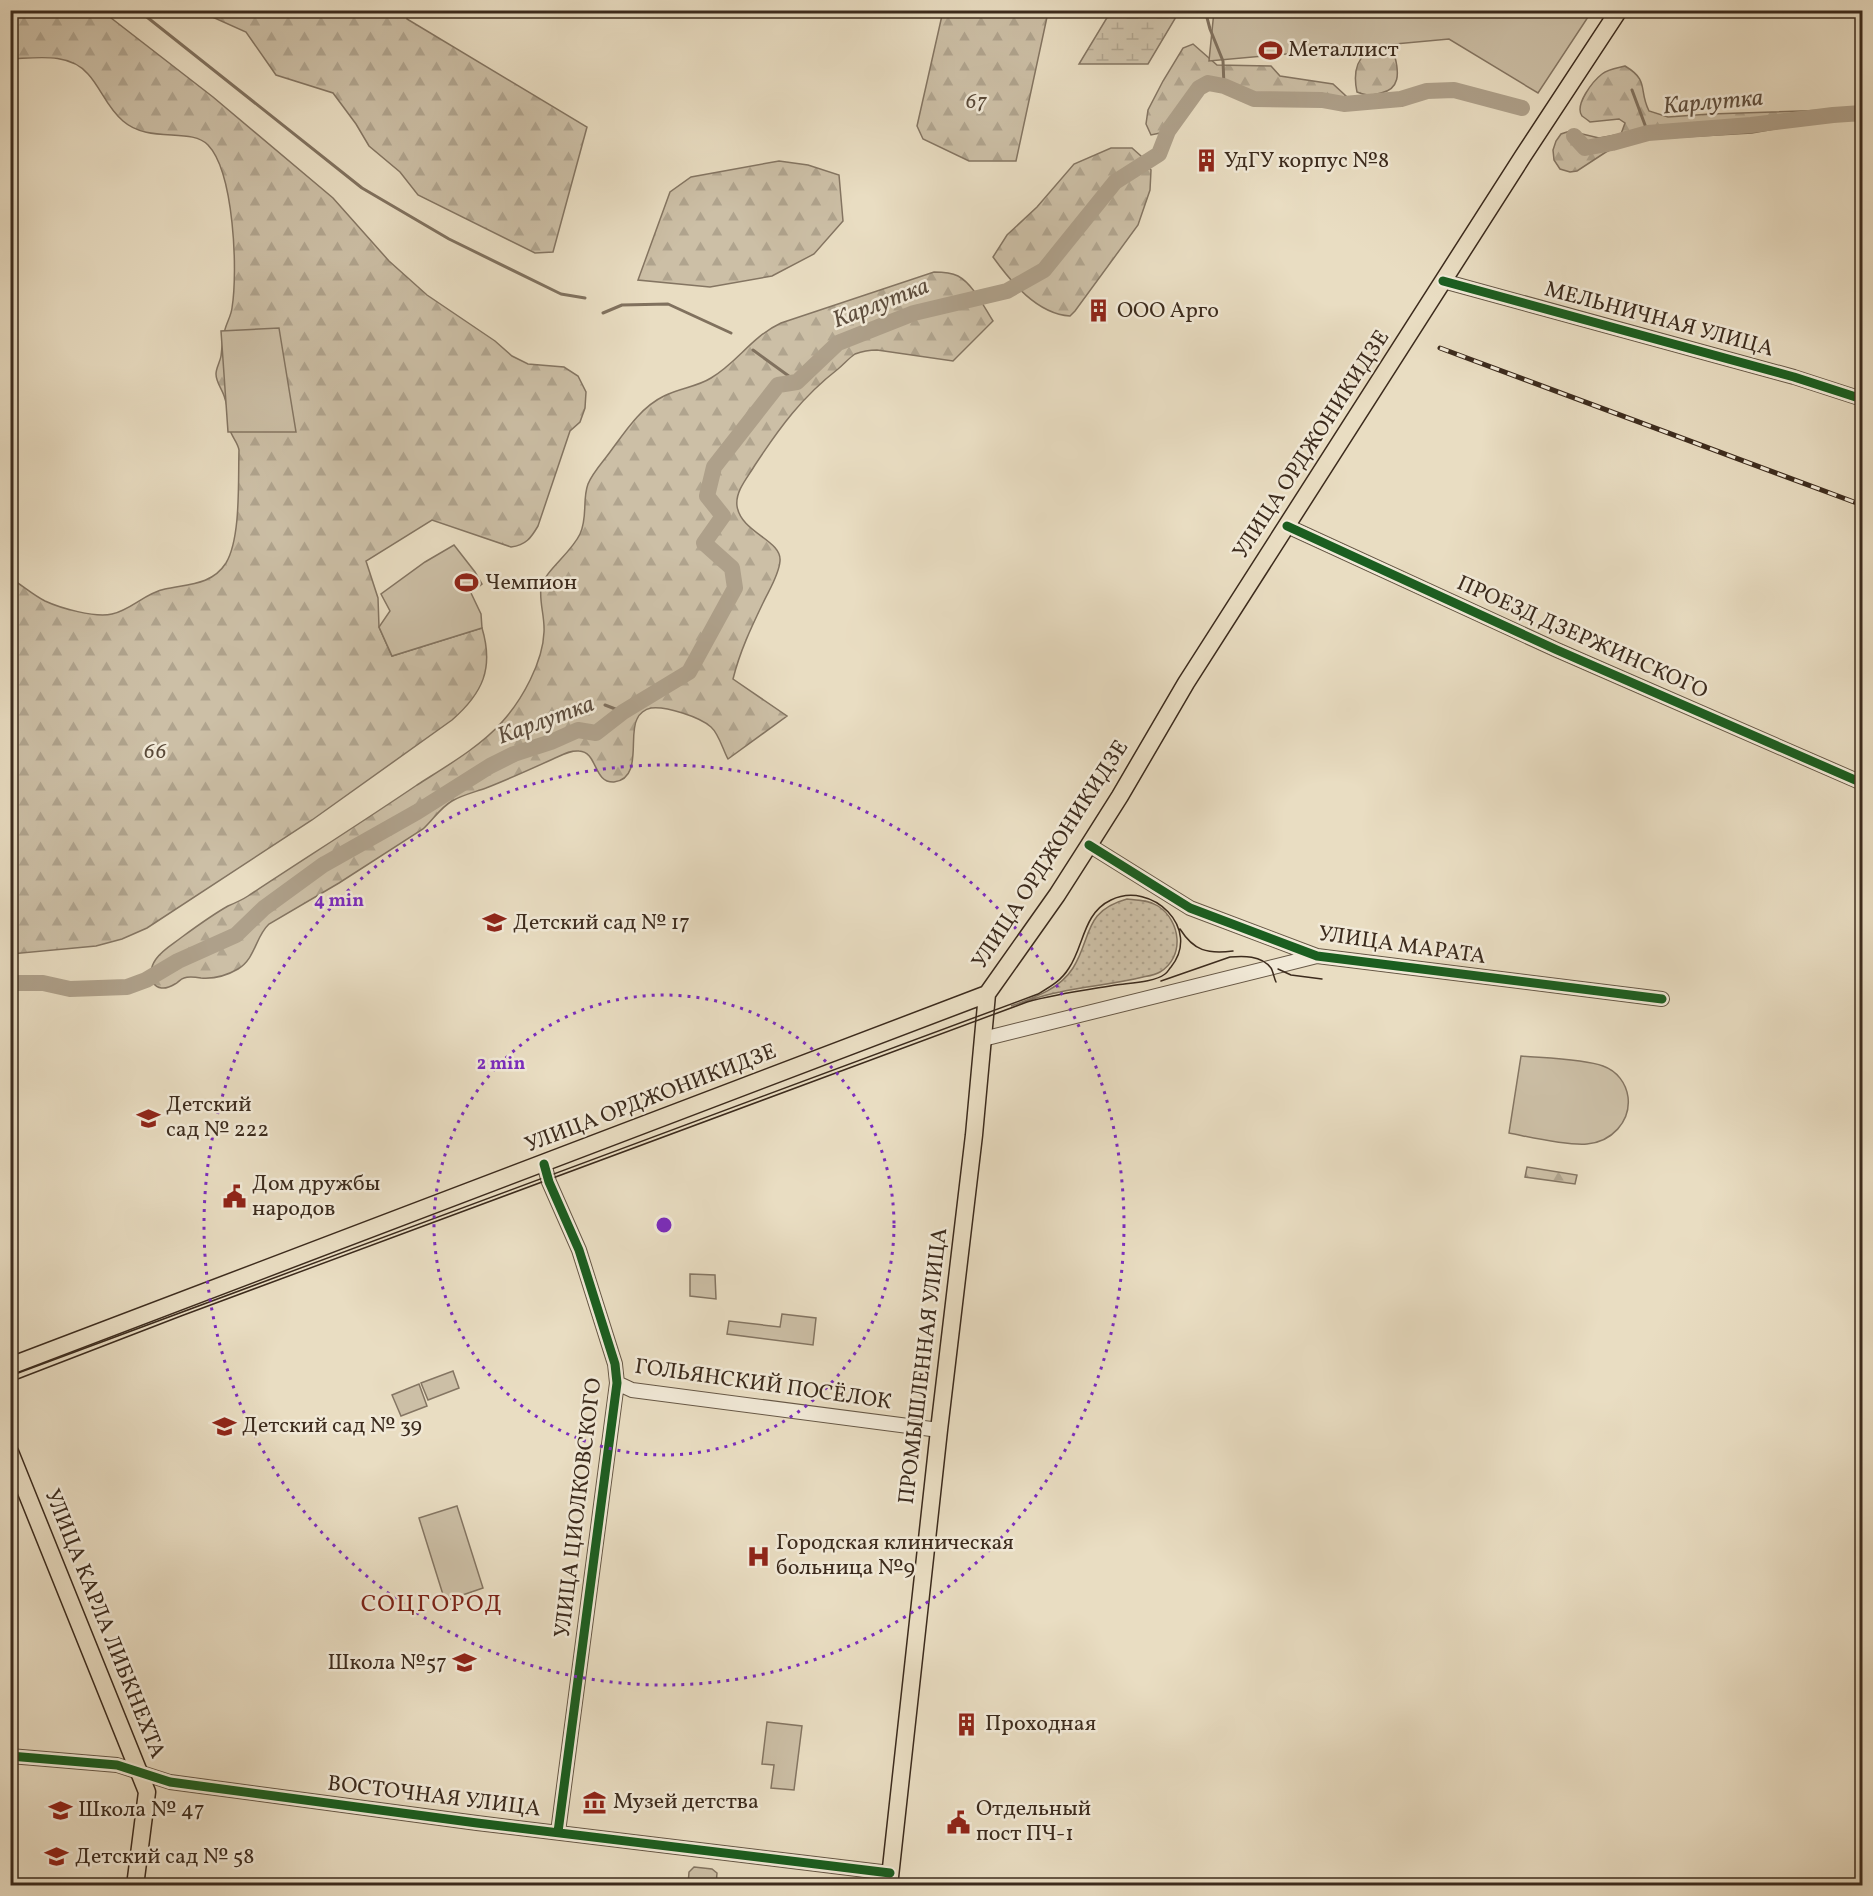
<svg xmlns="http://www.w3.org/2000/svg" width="1873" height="1896" font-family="Vollkorn,serif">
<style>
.grass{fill:url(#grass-dots);stroke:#847562;stroke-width:1.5}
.forest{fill:url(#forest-firs);stroke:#847562;stroke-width:1.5}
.wetland{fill:url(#wetland-marsh);stroke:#847562;stroke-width:1.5}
.green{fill:#ccbfa6;stroke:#847562;stroke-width:1.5}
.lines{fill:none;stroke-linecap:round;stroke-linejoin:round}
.stream{stroke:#80715e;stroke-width:3}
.river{stroke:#aea08a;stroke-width:16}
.minor-casing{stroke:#675846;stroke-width:16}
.major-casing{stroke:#3c2b1d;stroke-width:19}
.minor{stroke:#f1e9d7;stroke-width:14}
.major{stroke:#e9ddc2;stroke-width:16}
.tram{stroke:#3c2b1d;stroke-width:1.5}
.rail-casing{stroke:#3c2b1d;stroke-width:5}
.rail{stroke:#f1e9d7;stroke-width:3;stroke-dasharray:9;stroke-linecap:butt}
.cycleway-casing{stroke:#f1e9d7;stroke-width:13}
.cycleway{stroke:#1b5e20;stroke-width:9}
.ring{fill:none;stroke:#7b2cbf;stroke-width:3;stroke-dasharray:3 6}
.labels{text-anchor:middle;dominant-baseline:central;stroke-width:5;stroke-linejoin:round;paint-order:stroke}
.poi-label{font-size:22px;fill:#3c2b1d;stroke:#f1e9d7;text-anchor:start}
.park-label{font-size:22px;font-style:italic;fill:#594938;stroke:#f1e9d7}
.street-label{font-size:22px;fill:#3c2b1d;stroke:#f1e9d7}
.water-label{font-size:24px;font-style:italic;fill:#5e4e3e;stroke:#f1e9d7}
.neighbourhood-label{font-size:24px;letter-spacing:1.5px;fill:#7a1f14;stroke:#f1e9d7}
.centre{fill:#7b2cbf;stroke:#f1e9d7;stroke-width:3}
.ring-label{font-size:18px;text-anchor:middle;font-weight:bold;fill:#7b2cbf;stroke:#f1e9d7;stroke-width:5;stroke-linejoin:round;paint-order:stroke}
</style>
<defs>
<pattern id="grass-dots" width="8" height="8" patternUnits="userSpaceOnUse" patternTransform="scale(1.5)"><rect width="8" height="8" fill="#ccbfa6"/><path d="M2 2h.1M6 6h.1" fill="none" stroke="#b0a48e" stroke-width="1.8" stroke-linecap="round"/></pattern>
<pattern id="forest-firs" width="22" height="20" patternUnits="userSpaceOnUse" patternTransform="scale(1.5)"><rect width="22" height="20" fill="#ccbfa6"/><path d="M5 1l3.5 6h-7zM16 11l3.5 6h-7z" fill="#b0a48e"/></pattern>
<pattern id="wetland-marsh" width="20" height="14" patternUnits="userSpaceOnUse" patternTransform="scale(1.5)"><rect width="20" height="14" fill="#ccbfa6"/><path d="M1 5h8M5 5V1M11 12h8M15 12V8" fill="none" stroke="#b0a48e"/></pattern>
</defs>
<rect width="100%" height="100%" fill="#e9ddc2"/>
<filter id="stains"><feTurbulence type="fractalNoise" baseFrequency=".00333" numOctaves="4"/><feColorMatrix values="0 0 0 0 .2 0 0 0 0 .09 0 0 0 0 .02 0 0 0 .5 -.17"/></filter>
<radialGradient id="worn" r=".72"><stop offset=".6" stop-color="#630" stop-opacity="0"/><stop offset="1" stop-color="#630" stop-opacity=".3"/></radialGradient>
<!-- grass -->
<path class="grass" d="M1127,899C1137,900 1149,900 1158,906C1181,921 1185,957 1160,972C1155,975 1148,976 1143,977C1115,984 1087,986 1060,992C1043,995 1027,1001 1011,1006C1033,998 1059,990 1073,968C1092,938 1083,911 1127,899Z"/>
<!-- forest -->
<path class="forest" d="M11,11H102L213,97L333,198L389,261L427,295L495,341L512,356L528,364L564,367L578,376L586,392L585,408L580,422L570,431L538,526C531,538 526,545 511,547L432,520L366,561L378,598L379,627L392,656L482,628C494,668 483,693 452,720L312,820L147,928L122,939L96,946L11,954L10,578C22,585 33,595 45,601C60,608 95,618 112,614C131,610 145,593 165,589C188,584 212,585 226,563C241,538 238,481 239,450C238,443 232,437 230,430C228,420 229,409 225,399C223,390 216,383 216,374C216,368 220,362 221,356C222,349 222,341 224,334C225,325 231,317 232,308C238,271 234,172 208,145C191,127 149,144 123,121C107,108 101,88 88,74C69,52 36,58 11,59Z
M199,11H407V19L587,127L553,252L535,253L418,195L400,172L369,146L356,124L333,93L276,75L246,32Z
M943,11H1058L1047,17L1016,161H969L923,139L917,126Z
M1193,44L1217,65L1271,66L1280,76L1333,84L1346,96L1338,99L1255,93L1216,80L1196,84L1160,133L1151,135L1146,124L1148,110L1163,81L1183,48Z
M1381,53L1395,57C1399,73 1400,89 1381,93C1372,96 1366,96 1357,92C1354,78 1354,64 1365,54Z
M1625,66C1650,81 1638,89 1649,111L1668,117L1710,114L1862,109V121L1832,119L1752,133L1649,139L1616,147L1606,152L1577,171L1570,172L1560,169L1554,160L1553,150L1556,141L1561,134L1570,131L1599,138L1621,134L1625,123L1619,119L1590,122C1589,121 1582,116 1582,116C1574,105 1593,81 1602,74C1608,69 1617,68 1625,66Z
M1111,148H1132L1141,156L1151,170L1150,190L1138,225L1075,311L1070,316C1037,314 1011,282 993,257L1007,235L1037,207L1074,164Z
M779,161L808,165L839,175L843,221L814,254L772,276L710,287L638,280L670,192L691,177Z
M934,272C942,272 950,272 958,276C973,284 984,307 993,321L953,361L877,350C869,350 863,351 855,354C849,358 844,364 838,369C802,397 780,427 755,465C748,477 735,491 737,506C741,533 782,540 780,561C779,575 769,590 763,603C751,628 740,651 733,679L787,716L728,759C723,750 719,734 711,727C700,717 666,706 651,708C645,709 639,714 637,719C628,735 643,779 614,782C593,783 598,752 579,751C570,750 562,755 553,759C531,769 509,779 486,788C475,792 462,795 452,801C440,808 433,820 423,829L339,883L269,924C255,937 256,958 238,969C226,976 214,979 201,978C195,977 189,976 184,978C180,979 178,983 175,984C154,997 144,976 156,959C162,950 173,944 182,937C197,926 212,915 228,906C235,903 242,900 248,896C304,859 361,823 417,785C445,767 480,747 502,722C522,700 543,662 544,632C545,617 539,602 541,587C545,571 571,553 580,534C588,517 582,500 588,484C592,474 600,465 607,456C623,435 639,408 664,396C679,388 697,387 711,378C738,362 751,337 781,323Z
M1527,1167L1577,1175L1575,1184L1525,1177Z"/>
<!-- wetland -->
<path class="wetland" d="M1173,10L1179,12L1148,64H1079L1111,11Z"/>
<!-- green -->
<path class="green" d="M1214,11V10L1592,11L1538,93L1449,39L1209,61Z
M279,328L296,432H228L221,331Z
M454,545L475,572L482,584L471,593L481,614L482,628L392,656L379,627L390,611L381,594L425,562Z
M1521,1056C1543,1058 1584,1059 1603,1066C1617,1071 1626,1083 1628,1097C1631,1122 1611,1142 1587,1144C1567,1146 1530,1137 1509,1133Z
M690,1274L715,1275L716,1299L690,1296Z
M782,1314L816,1318L813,1345L727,1334L729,1321L780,1327Z
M453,1371L459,1388L428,1400L421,1383Z
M419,1384L427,1406L401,1416L392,1395Z
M457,1506L483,1588L445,1601L419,1518Z
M767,1722L802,1726L794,1790L771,1788L774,1765L762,1764Z
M694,1867L712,1869L717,1873L716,1885H688L689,1872Z"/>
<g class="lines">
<!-- stream -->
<path class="stream" d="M138,10L362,188L449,239L561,294L585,298
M1205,10L1210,29L1223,61L1224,86
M1632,90L1648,133
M603,313L622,305L668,304L731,333
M753,350L797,382
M605,705L623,712"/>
<!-- river -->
<path class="river" d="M1574,136L1585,148L1612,143L1648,133L1751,125L1833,115L1862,113
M10,983H43L70,989L127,987L146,980L178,961L236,935L264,908L323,865L417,812L490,766L514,754L551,742L578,730L596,733L623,712L689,672L735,588L732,568L704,543L723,516L707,496L714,467L778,385L797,382L838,343L914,313L1007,291L1044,270L1115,182L1159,154L1168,131L1199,88L1208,83L1224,86L1254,99L1322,100L1344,104L1401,99L1427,91L1454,90L1522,108"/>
<defs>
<path id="minor" d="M1443,281L1794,377L1862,399
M1287,526L1557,650L1862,783
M1089,845L1190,908L1317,956L1662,999
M983,1039L1317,956
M544,1164L549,1182L579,1250L615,1364L617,1383L558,1832
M617,1383L632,1390L939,1430
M10,1756L117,1765L170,1782L477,1823L890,1873"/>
<path id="major" d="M10,1366L987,994L1057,895L1089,845L1120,796L1186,683L1523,156L1619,10
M10,1452L147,1792L135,1886
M889,1886L939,1430L974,1135L987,994"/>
</defs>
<!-- minor casing -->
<use href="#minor" class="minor-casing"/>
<!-- major casing -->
<use href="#major" class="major-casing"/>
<!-- minor -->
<use href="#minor" class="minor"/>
<!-- major -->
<use href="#major" class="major"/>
<!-- tram -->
<path class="tram" d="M1180,929C1194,951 1207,954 1233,951
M1278,969L1291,975L1322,979
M1161,981L1230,957C1243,956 1261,955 1271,968C1273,971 1274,978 1276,982
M10,1376L1038,994C1050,987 1061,981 1069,968C1084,946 1083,913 1111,900C1152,880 1202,929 1171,967C1169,969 1168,972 1165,974C1155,982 1129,983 1116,985C1086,990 1056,994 1027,1002L181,1316L10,1382"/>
<defs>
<path id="rail" d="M1440,348L1862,505"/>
</defs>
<!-- rail casing -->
<use href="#rail" class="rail-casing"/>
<!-- rail -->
<use href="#rail" class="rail"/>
<defs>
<path id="cycleway" d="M1443,281L1794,377L1862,399
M1287,526L1557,650L1862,783
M1089,845L1190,908L1317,956L1662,999
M544,1164L549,1182L579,1250L615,1364L617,1383L558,1832
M10,1756L117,1765L170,1782L477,1823L890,1873"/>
</defs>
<!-- cycleway casing -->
<use href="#cycleway" class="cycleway-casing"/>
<!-- cycleway -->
<use href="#cycleway" class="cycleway"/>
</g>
<!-- distance rings -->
<g class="ring">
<circle cx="664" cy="1225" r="230"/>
<circle cx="664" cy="1225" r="460"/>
</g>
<!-- icons -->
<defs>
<symbol id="stadium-bare" viewBox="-9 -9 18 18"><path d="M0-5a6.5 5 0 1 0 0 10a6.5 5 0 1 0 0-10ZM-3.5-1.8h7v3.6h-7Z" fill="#8f2418" stroke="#f1e9d7" stroke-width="2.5" paint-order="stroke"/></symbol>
<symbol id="building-bare" viewBox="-9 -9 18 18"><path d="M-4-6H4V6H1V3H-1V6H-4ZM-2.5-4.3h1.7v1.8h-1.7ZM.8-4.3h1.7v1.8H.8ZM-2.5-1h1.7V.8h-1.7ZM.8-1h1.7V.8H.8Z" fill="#8f2418" stroke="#f1e9d7" stroke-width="2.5" paint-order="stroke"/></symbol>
<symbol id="school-bare" viewBox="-9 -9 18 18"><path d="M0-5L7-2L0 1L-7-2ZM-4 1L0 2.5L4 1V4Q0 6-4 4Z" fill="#8f2418" stroke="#f1e9d7" stroke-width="2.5" paint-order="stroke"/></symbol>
<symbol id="civic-bare" viewBox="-9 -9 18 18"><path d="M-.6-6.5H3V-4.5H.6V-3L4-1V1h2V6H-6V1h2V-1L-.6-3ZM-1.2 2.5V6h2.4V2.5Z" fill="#8f2418" stroke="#f1e9d7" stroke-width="2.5" paint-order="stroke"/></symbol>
<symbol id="hospital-bare" viewBox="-9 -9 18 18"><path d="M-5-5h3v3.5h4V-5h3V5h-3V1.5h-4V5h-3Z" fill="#8f2418" stroke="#f1e9d7" stroke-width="2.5" paint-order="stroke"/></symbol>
<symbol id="museum-bare" viewBox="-9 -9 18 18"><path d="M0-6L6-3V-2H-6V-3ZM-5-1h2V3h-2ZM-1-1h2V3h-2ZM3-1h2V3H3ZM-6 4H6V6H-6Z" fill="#8f2418" stroke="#f1e9d7" stroke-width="2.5" paint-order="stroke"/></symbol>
</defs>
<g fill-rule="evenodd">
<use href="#stadium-bare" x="1254" y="34" width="33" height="33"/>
<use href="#building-bare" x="1190" y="144" width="33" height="33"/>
<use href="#building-bare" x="1082" y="294" width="33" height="33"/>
<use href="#stadium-bare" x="450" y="566" width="33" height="33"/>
<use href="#school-bare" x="478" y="906" width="33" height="33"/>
<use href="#school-bare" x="132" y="1102" width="33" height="33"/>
<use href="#civic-bare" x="218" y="1180" width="33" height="33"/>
<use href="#school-bare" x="208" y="1410" width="33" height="33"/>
<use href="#hospital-bare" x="742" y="1540" width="33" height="33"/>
<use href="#school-bare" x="448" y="1646" width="33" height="33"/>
<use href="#building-bare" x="950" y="1708" width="33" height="33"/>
<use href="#museum-bare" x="578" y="1786" width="33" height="33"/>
<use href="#school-bare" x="44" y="1794" width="33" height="33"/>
<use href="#civic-bare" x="942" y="1806" width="33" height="33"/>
<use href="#school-bare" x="40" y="1840" width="33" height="33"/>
</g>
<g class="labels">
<!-- poi labels -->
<g class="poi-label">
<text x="1288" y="50">Металлист</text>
<text x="1224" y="161">УдГУ корпус №8</text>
<text x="1117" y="311">ООО Арго</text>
<text x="485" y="583">Чемпион</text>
<text x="513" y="923">Детский сад № 17</text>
<text x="166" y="1105">Детский<tspan x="166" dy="25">сад № 222</tspan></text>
<text x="252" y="1184">Дом дружбы<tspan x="252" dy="25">народов</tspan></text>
<text x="242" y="1426">Детский сад № 39</text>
<text x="776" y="1543">Городская клиническая<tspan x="776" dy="25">больница №9</tspan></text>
<text x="447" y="1663" text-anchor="end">Школа №57</text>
<text x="985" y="1724">Проходная</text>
<text x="613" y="1802">Музей детства</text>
<text x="976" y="1809">Отдельный<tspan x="976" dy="25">пост ПЧ-1</tspan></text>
<text x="78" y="1810">Школа № 47</text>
<text x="75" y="1857">Детский сад № 58</text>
</g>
<!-- park labels -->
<g class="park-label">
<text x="976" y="102">67</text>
<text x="155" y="752">66</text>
</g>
<!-- street labels -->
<g class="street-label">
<text transform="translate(1659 320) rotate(15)">МЕЛЬНИЧНАЯ УЛИЦА</text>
<text transform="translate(1312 445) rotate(-57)">УЛИЦА ОРДЖОНИКИДЗЕ</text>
<text transform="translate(1582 638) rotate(24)">ПРОЕЗД ДЗЕРЖИНСКОГО</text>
<text transform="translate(1051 855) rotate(-57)">УЛИЦА ОРДЖОНИКИДЗЕ</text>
<text transform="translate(1402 946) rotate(8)">УЛИЦА МАРАТА</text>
<text transform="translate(651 1099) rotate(-21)">УЛИЦА ОРДЖОНИКИДЗЕ</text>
<text transform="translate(924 1366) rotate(-83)">ПРОМЫШЛЕННАЯ УЛИЦА</text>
<text transform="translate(763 1385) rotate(8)">ГОЛЬЯНСКИЙ ПОСЁЛОК</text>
<text transform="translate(579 1508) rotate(-83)">УЛИЦА ЦИОЛКОВСКОГО</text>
<text transform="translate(104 1624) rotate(68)">УЛИЦА КАРЛА ЛИБКНЕХТА</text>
<text transform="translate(434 1797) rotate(7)">ВОСТОЧНАЯ УЛИЦА</text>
</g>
<!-- water labels -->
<g class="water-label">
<text transform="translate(1713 103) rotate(-5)">Карлутка</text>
<text transform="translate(881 304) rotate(-21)">Карлутка</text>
<text transform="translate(546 721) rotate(-20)">Карлутка</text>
</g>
<!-- neighbourhood labels -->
<g class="neighbourhood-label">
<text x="432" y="1605">СОЦГОРОД</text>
</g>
</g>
<circle cx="664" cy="1225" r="9" class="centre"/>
<g class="ring-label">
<text x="339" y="906">4 min</text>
<text x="501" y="1069">2 min</text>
</g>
<!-- margin -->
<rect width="1873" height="1896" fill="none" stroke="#e9ddc2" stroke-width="36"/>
<rect x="12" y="12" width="1849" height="1872" fill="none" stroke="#3c2b1d" stroke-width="3"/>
<rect x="18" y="18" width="1837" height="1860" fill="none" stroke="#3c2b1d" stroke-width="1.5"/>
<rect width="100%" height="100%" filter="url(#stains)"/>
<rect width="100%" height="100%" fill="url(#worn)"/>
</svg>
